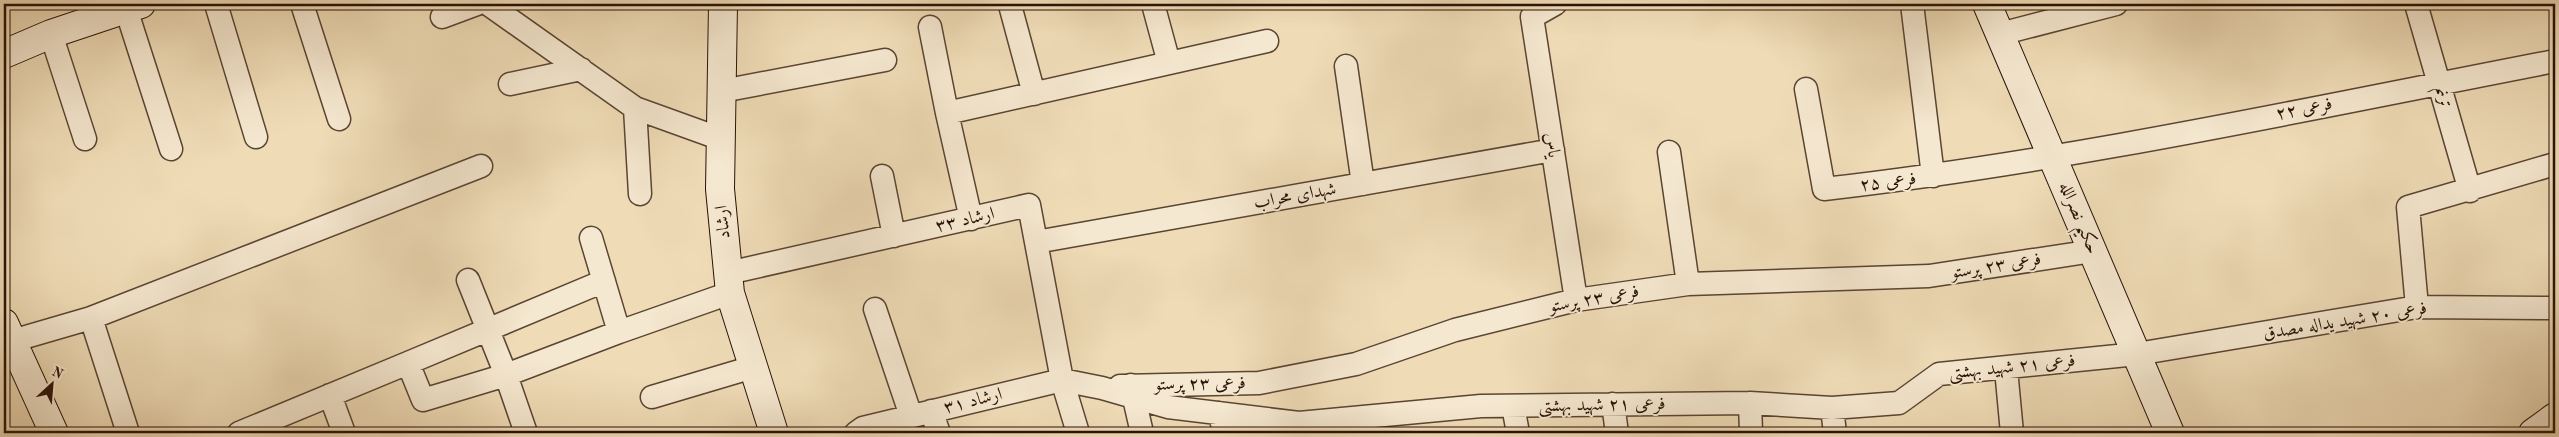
<svg xmlns="http://www.w3.org/2000/svg" width="2559" height="437" font-family="'Old Standard TT',Amiri,serif">
<style>
.lines{fill:none;stroke-linecap:round;stroke-linejoin:round}
.street-casing{stroke:#5a4433;stroke-width:25}
.secondary-casing{stroke:#281107;stroke-width:30}
.path{stroke:#281107;stroke-width:3;stroke-dasharray:1 2.5;stroke-linecap:butt}
.street{stroke:#f5e8d0;stroke-width:22}
.secondary{stroke:#f5e8d0;stroke-width:28}
.labels{text-anchor:middle;dominant-baseline:central;stroke-width:4;stroke-linejoin:round;paint-order:stroke}
.street-label{font-size:18px;fill:#281107;stroke:#f5e8d0}
</style>
<rect width="100%" height="100%" fill="#efdcb7"/>
<filter id="stains"><feTurbulence type="fractalNoise" baseFrequency=".004" numOctaves="4"/><feColorMatrix values="0 0 0 0 .2 0 0 0 0 .09 0 0 0 0 .02 0 0 0 .5 -.17"/></filter>
<radialGradient id="worn" r=".72"><stop offset=".6" stop-color="#630" stop-opacity="0"/><stop offset="1" stop-color="#630" stop-opacity=".3"/></radialGradient>
<g class="lines">
<defs>
<path id="street" d="M216,4L256,137
M302,4L339,119
M488,4L635,108L721,139
M1153,4L1169,63
M1555,4L1532,17L1576,300
M1912,4L1933,176
M2416,4L2470,191
M126,9L171,149
M1011,9L1034,94
M442,17L477,4
M930,27L947,113
M51,34L85,139
M2000,34L2116,4
M1346,66L1363,184
M510,84L581,69
M1806,89L1824,189C2070,161 2312,108 2555,61
M722,91L885,60
M635,108L640,194
M1669,152L1688,284
M882,176L894,236
M971,219L947,113L1267,41
M591,238L619,332
M1036,242L1553,150
M728,273L1029,205L1062,380L1078,433
M468,280L506,375L526,433
M2417,307L2408,207L2555,164
M875,309L911,416
M91,318L128,433
M12,341L91,318L481,166
M408,363L604,281
M2006,369L2012,433
M1131,385L1142,433
M1120,386L1259,383L1356,364L1455,330L1576,300L1688,284L1929,276L2093,251
M330,395L344,433
M652,397L753,367
M1750,403L1751,433
M1613,404L1617,433
M1513,406L1518,433
M1832,408L1835,433
M931,411L939,433
M1219,413L1225,433
M239,433L408,363L423,400L506,375L619,332L730,293
M856,433L863,428L1062,380L1102,388L1168,407L1299,423L1481,406L1750,403L1832,408L1899,403L1939,374L2137,354L2417,307L2555,308"/>
<path id="secondary" d="M723,4L720,189L730,293L774,433
M1987,4L2170,433
M4,54L51,34L141,4
M4,323L54,433
M2533,433L2555,417"/>
</defs>
<!-- street casing -->
<use href="#street" class="street-casing"/>
<!-- secondary casing -->
<use href="#secondary" class="secondary-casing"/>
<!-- path -->
<path class="path" d="M14,433L27,428"/>
<!-- street -->
<use href="#street" class="street"/>
<!-- secondary -->
<use href="#secondary" class="secondary"/>
</g>
<g class="labels">
<!-- street labels -->
<g class="street-label">
<text transform="translate(2443 97) rotate(74)">ترنم</text>
<text transform="translate(2304 109) rotate(-11)">فرعی ۲۲</text>
<text transform="translate(1552 145) rotate(81)">یاس</text>
<text transform="translate(1888 182) rotate(-7)">فرعی ۲۵</text>
<text transform="translate(1295 196) rotate(-10)">شهدای محراب</text>
<text transform="translate(2079 218) rotate(67)">حکیم نصرالله</text>
<text transform="translate(965 220) rotate(-13)">ارشاد ۳۳</text>
<text transform="translate(723 222) rotate(-95)">ارشاد</text>
<text transform="translate(1996 266) rotate(-9)">فرعی ۲۳ پرستو</text>
<text transform="translate(1594 299) rotate(-10)">فرعی ۲۳ پرستو</text>
<text transform="translate(2345 321) rotate(-9)">فرعی ۲۰ شهید یداله مصدق</text>
<text transform="translate(2012 367) rotate(-6)">فرعی ۲۱ شهید بهشتی</text>
<text transform="translate(1200 384) rotate(-1)">فرعی ۲۳ پرستو</text>
<text transform="translate(973 401) rotate(-14)">ارشاد ۳۱</text>
<text transform="translate(1602 405) rotate(-1)">فرعی ۲۱ شهید بهشتی</text>
</g>
</g>
<!-- margin -->
<rect width="2559" height="437" fill="none" stroke="#efdcb7" stroke-width="20"/>
<rect x="5" y="5" width="2549" height="427" fill="none" stroke="#281107" stroke-width="2.5"/>
<rect x="10" y="10" width="2539" height="417" fill="none" stroke="#281107"/>
<!-- north arrow -->
<g transform="translate(52 384) rotate(26)" stroke="#f5e8d0" stroke-width="4" paint-order="stroke">
<path d="M0-4L9 19L0 12L-9 19Z" fill="#281107"/>
<text y="-8" font-size="14" font-weight="bold" text-anchor="middle" fill="#281107">N</text>
</g>
<rect width="100%" height="100%" filter="url(#stains)"/>
<rect width="100%" height="100%" fill="url(#worn)"/>
</svg>
